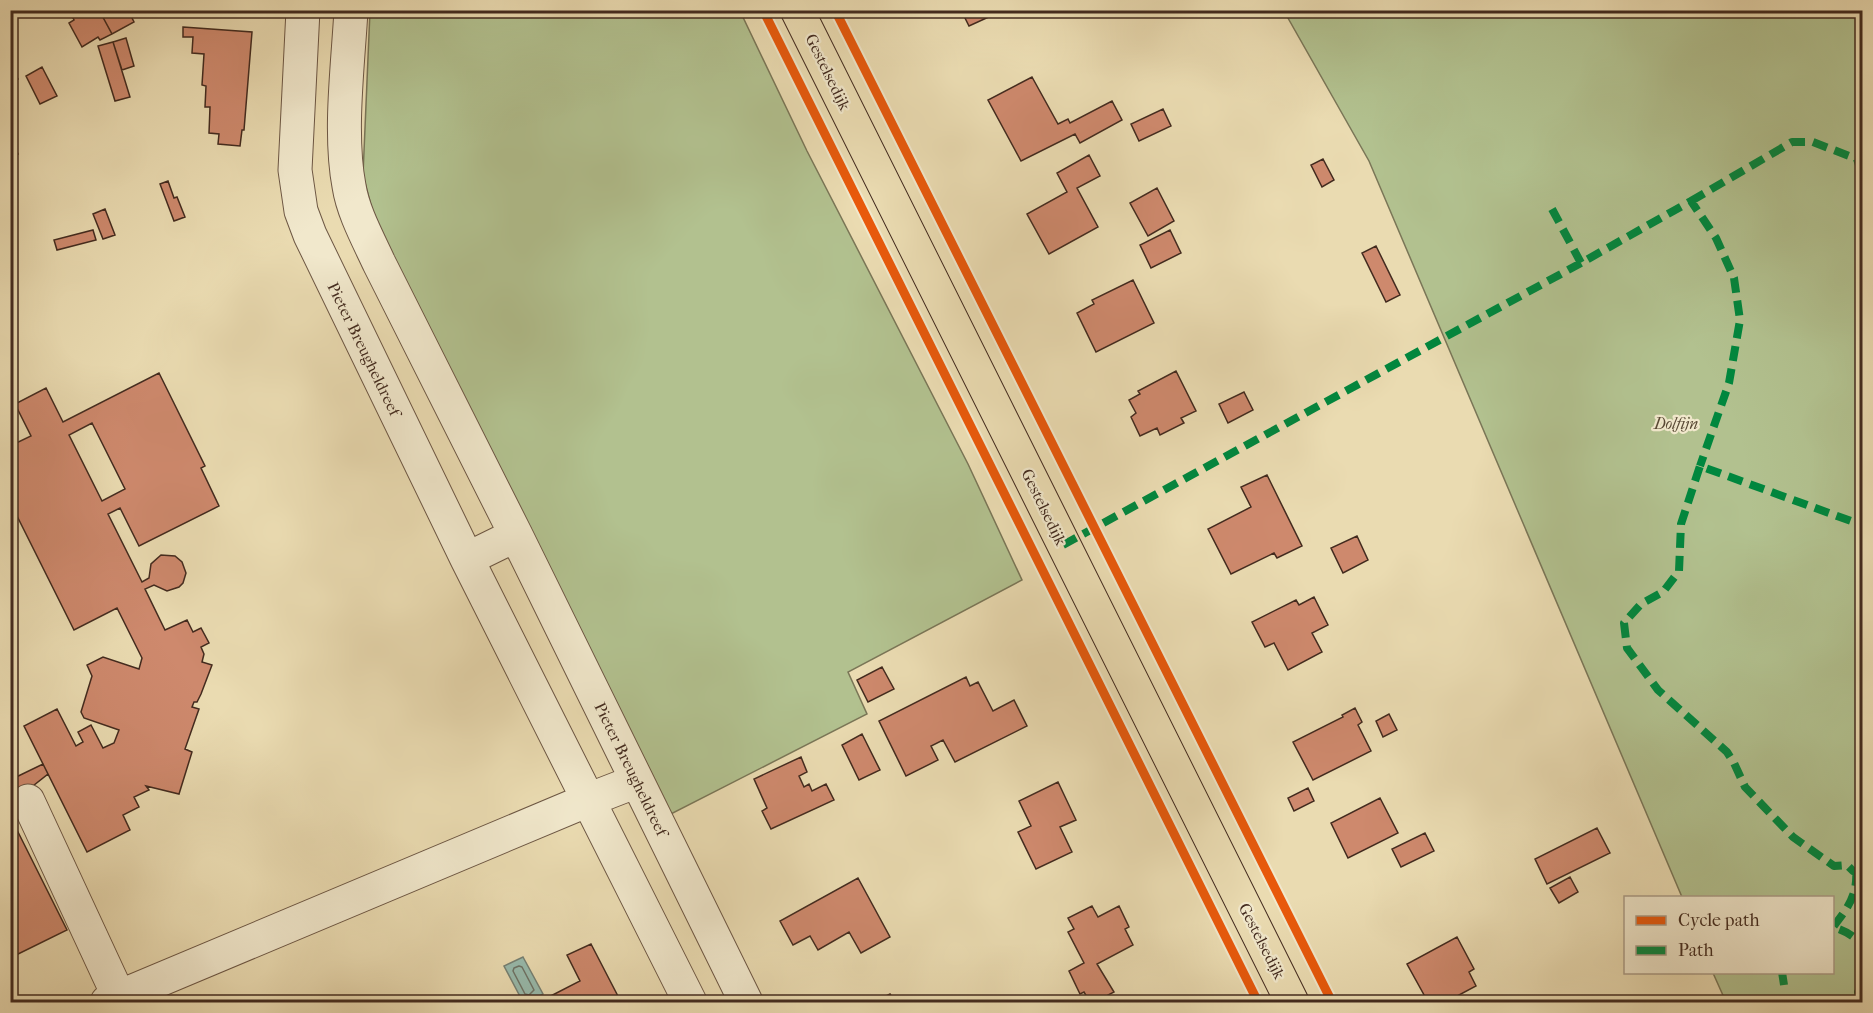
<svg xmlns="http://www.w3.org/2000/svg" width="1873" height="1013" font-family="'IM FELL French Canon',serif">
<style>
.green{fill:#b2c18f;stroke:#7a7657;stroke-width:1.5}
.water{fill:#98bbad;stroke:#768174;stroke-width:1.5}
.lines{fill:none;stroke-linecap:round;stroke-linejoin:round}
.shore{stroke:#6e7366;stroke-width:1.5}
.building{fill:#ce896d;stroke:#432b1f;stroke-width:1.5;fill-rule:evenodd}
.minor-casing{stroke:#6d5744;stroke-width:35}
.major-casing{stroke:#432b1f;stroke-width:35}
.minor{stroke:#f1e8cc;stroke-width:33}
.major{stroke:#eadbb1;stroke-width:33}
.quiet{stroke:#00873e;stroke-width:8;stroke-dasharray:15 8;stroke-linecap:butt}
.cycleway-casing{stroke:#f1e8cc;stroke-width:13}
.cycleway{stroke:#e8590c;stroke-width:9}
.labels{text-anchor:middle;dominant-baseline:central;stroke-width:4.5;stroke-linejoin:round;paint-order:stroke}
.street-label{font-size:16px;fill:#432b1f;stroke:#f1e8cc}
.park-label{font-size:16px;font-style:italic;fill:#594935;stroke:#f1e8cc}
</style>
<rect width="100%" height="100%" fill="#eadbb1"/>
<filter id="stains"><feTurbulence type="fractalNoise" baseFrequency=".00333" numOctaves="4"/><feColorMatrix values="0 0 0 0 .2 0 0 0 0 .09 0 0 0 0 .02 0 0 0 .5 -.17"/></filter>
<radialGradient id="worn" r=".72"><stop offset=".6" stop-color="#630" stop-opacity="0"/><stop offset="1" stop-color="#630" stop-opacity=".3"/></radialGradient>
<!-- green -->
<path class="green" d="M370,11H740L807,151L968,464L1022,580L848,672L867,714L665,817L377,228L363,175Z
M1284,11H1862V1002H1726L1713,973L1832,972V898L1682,897L1369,161Z"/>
<!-- water -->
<path class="water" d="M523,957L543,994L528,1002H523L504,966Z"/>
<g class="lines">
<!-- shore -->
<path class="shore" d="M519,966L522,967L534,990L529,995L525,994L513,971L514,968Z"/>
</g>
<!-- building -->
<path class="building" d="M69,10H99L112,34L100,40L98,37L82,47L69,23L74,20Z
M99,10H128L134,22L112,34Z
M961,10H1004L969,26Z
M183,27L252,32L244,130H242L240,146L218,144L219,134L209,133L210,107H205L206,86L202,85L204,54L192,53L193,37H183Z
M126,38L134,66L122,70L113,42Z
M113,42L130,97L115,101L98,46Z
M10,65L18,79L10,84Z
M42,67L57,96L40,104L26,76Z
M1032,77L1058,124L1068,119L1070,123L1112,101L1122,120L1080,143L1075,134L1021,161L988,100Z
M1163,109L1171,126L1139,141L1131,124Z
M10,134L18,154L10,157Z
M1089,155L1100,176L1077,188L1098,227L1049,254L1027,214L1067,192L1057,173Z
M1323,159L1334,180L1322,187L1311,165Z
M168,181L174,198L177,197L185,217L174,221L160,184Z
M1157,188L1174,221L1148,236L1130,203Z
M105,209L115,235L103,239L93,214Z
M93,230L96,240L57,250L54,240Z
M1170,230L1181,253L1151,268L1140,245Z
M1376,246L1400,295L1386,302L1362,253Z
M1133,280L1154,323L1096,352L1077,313L1094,304L1092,300Z
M1176,371L1196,411L1181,418L1184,423L1160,435L1157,428L1140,436L1131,417L1136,413L1129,400L1140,394L1138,391Z
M159,373L205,466L201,468L219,506L139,546L120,508L108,514L142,582L149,578L151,564L161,555L175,556L182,562L186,573L183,583L179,587L167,591L154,585L145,589L165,630L187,620L193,632L201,628L209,643L201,647L204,654L202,662L212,665L201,694L197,702H194L192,707L199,709L185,749L192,752L179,794L146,786L149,790L134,797L139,807L123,815L130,830L87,852L24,726L57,709L76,746L83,742L78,732L91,725L103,748L114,743L119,730L84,718L81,712L92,676L87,665L103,657L139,669L142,658L117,608L74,630L10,502V446L31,436L15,404L46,388L63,422ZM92,423L125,489L102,501L69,435Z
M1244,392L1253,410L1228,423L1219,404Z
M1267,475L1302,546L1277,558L1274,553L1231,574L1208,529L1251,507L1241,487Z
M1357,536L1368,560L1343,573L1331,548Z
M1314,597L1328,625L1312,633L1322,652L1288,670L1274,643L1265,647L1252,622L1296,600L1299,605Z
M882,667L894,689L868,702L857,680Z
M966,677L970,686L978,682L993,711L1014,700L1027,726L955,762L943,740L931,746L938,760L906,776L879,721Z
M1355,708L1362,722L1358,725L1371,751L1313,780L1293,742L1343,717L1342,715Z
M1389,714L1397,730L1383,737L1376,721Z
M862,734L880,770L859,780L842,745Z
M801,757L807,772L799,776L804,787L809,784L812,791L826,784L834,800L771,829L762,811L767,808L754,779Z
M43,764L48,774L10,804V780Z
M1058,782L1076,820L1060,827L1072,852L1036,869L1018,832L1031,826L1019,801Z
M1308,788L1314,801L1294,811L1288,798Z
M1380,798L1398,833L1348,858L1331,823Z
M10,816L67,930L10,958Z
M1597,828L1610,853L1547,884L1535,859Z
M1425,833L1434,851L1401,867L1392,849Z
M1570,877L1578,892L1559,903L1550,888Z
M858,878L890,937L861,953L849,932L818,950L810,936L793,945L780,921Z
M1092,906L1098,917L1119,906L1129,927L1125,929L1133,945L1097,964L1114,992L1095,1002H1090L1084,992L1080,994L1069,971L1084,963L1068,932L1074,929L1068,918Z
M1457,937L1474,969L1469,972L1476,986L1446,1002H1428L1407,964Z
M591,944L621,1002H539L580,981L567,955Z
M890,994L895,1002H874Z"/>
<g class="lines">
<defs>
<path id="minor" d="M303,10L295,170L301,211L310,235L467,559L690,1002
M351,10C348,65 339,133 349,186C353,212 368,239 379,263L516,535L746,1002
M467,559L516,535
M28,801L119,997
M107,1002L588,800L637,781"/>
<path id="major" d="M797,10L1292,1002"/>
</defs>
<!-- minor casing -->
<use href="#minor" class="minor-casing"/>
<!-- major casing -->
<use href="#major" class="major-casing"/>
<!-- minor -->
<use href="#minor" class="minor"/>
<!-- major -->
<use href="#major" class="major"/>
<!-- quiet -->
<path class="quiet" d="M1691,201L1792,142H1813L1857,159L1862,174
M1552,209L1581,263L1691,201L1716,238L1734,278L1740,320L1729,383L1700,466
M1063,545L1581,263
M1856,871C1858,895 1847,909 1833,927C1845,931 1854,935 1862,946
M1862,873L1853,871L1847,865L1834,866L1793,837L1745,787L1734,763L1727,752L1658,690L1627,648L1624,623L1641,604L1663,592L1679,571L1681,524L1700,466L1862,525
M1782,972L1784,985
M1862,985L1858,992L1862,998"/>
<defs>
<path id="cycleway" d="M763,10L1258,1002
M835,10L1332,1002"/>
</defs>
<!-- cycleway casing -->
<use href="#cycleway" class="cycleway-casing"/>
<!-- cycleway -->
<use href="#cycleway" class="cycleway"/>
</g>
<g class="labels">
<!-- street labels -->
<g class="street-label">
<text transform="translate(828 72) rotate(64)">Gestelsedijk</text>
<text transform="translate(364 349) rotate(64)">Pieter Breugheldreef</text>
<text transform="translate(1044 507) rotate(64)">Gestelsedijk</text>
<text transform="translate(631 769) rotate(64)">Pieter Breugheldreef</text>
<text transform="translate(1262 941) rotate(63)">Gestelsedijk</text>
</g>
<!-- park labels -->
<g class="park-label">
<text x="1676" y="423">Dolfijn</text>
</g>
</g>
<!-- margin -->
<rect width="1873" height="1013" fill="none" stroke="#eadbb1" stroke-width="36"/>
<rect x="12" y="12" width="1849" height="989" fill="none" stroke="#432b1f" stroke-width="3"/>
<rect x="18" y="18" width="1837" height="977" fill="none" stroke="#432b1f" stroke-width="1.5"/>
<!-- legend -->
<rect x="1624" y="896" width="210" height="78" fill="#f1e8cc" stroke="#ab9c87" stroke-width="1.5"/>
<rect x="1636" y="916" width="30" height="9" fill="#e8590c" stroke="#ab9c87" stroke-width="1.5"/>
<text x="1678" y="926" font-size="18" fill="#432b1f">Cycle path</text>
<rect x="1636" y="946" width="30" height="9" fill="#00873e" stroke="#ab9c87" stroke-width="1.5"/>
<text x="1678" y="956" font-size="18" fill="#432b1f">Path</text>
<rect width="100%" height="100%" filter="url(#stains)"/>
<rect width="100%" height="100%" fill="url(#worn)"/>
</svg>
